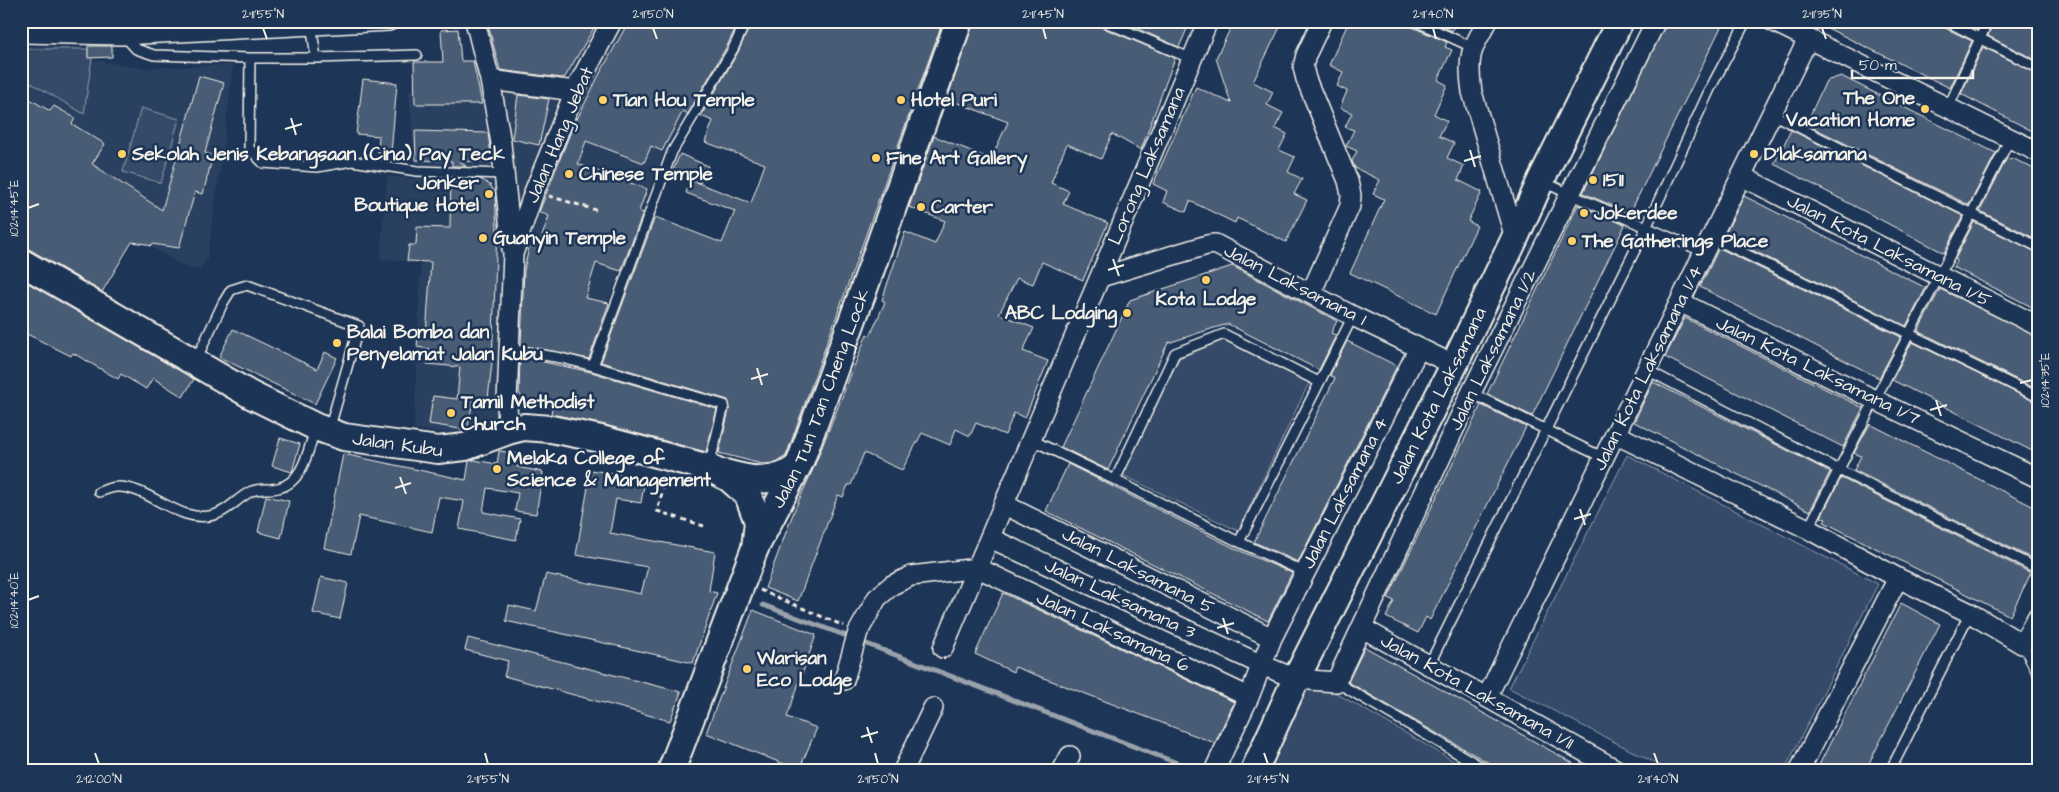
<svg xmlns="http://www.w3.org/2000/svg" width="2059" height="792" font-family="'Architects Daughter',sans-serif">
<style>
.built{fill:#2a4060}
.green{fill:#354a67;stroke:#949ea8}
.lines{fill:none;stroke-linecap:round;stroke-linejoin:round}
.stream{stroke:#9aa2ab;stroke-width:5}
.building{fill:#485b74;stroke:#f4f1e8}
.lane-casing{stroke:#f4f1e8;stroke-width:12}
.street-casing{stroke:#f4f1e8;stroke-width:22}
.secondary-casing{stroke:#f4f1e8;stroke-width:30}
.path{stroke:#f4f1e8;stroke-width:3;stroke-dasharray:5 4;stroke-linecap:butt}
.lane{stroke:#1d3557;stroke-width:9}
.street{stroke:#1d3557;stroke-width:19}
.secondary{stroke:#1d3557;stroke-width:26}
.ticks{fill:none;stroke:#f4f1e8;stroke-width:2}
.poi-dot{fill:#ffd166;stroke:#1d3557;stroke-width:2}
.labels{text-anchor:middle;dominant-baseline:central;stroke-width:5;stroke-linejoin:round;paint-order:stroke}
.poi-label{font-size:19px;font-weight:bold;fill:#f4f1e8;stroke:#1d3557;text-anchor:start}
.street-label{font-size:19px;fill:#f4f1e8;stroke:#1d3557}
.neatline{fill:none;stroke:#f4f1e8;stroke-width:2}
.ticks-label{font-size:12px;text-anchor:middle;fill:#f4f1e8}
</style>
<rect width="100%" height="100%" fill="#1d3557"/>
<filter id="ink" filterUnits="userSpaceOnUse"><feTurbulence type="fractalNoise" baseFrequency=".02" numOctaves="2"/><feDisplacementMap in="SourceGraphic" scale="10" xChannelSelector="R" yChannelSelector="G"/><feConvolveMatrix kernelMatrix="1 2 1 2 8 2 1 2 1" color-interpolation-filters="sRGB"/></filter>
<g filter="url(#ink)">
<!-- built -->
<path class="built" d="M515,21H740L730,48L666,146L590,352L513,336V413L470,436L414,429L421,262L380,259L387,176L416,179L409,90L482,85L499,72Z
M21,46H77L87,59L142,68L233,65L224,142L207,260L200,268H188L171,259L21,166Z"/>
<!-- green -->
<path class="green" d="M21,49H88V57H92L84,114L21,77Z
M141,108L179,119L161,183L123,172Z
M1224,340L1309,383L1238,531L1123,475L1179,358Z
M1627,455L1878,584L1784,771H1671L1509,688Z
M1310,678L1471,771H1267Z"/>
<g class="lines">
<!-- stream -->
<path class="stream" d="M763,605L852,638
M859,641L1198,771"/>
</g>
<!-- building -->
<path class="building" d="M487,21H598L565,77L562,78L500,70Z
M629,21H739L727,46L688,114L683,111L662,151L651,146L644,163L586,141L578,164L647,189L639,211L643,213L621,271L596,263L585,298L609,303L589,359L521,345L524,270L530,243L539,245L549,216L539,212L571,131L598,77Z
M752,21H943L786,456L775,463L762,464L719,453L730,406L728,400L601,362L655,217L722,243L735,211L686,193L690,180L751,203L765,164L705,142L713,121L701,116L738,52Z
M974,21H1097L1101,27L1175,58L1141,150L1112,134L1101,159L1067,144L1058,165L1051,183L1069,191L1063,204L1108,223L1083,280L1042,262L1033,284L1017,278L999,314L1034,328L1023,351L1048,361L1025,418L1014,413L1005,435L976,423L970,436L956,429L950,445L922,433L902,470L864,453L851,485H848L843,497L838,495L798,601L765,588L794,511L814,467L867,334L870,336L885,302L882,300L905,232L935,244L945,221L909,207L934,136L991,159L1008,122L947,99Z
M1120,21H1176L1188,27L1179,47Z
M1234,21H1283L1253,82L1273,92L1267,105L1283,113L1275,128L1287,134L1279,150L1295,157L1288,172L1302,179L1294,194L1307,200L1286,242L1237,218L1235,223L1190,201L1186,212L1163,202L1167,191L1153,184L1196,87L1231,103L1216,58Z
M1349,21H1409L1412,27L1447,42L1445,47L1452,50L1438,80L1447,85L1434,114L1447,121L1439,136L1454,143L1447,158L1464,166L1458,180L1482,192L1468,221L1477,226L1436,314L1350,273L1384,199L1373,194L1380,180L1355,168L1352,161L1357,151L1346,146L1354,130L1345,127L1352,113L1340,108L1347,91L1337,86L1343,72L1329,65Z
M1431,21H1457L1452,31Z
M1667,21H1709L1721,27L1630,213L1583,193Z
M1813,21H1940L1943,27L1972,41L1950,88Z
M1994,21H2038V61L1988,36Z
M458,29L461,61H473L482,104H415L414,62H443L441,30Z
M88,46H112V57L88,58Z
M1983,47L2038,74V134L1961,94Z
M199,76L224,83L205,153L213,155L203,194L195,192L179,248L152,244L150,246L146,244L132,242L102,292L29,249L21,247V94L50,111L54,106L75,118L72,124L105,144L92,164L162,210Z
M1841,76L1996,153L1969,205L1806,124L1826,81Z
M363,79L397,83L391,154L378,152L379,136L356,134Z
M518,95L549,99L539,145L512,139Z
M1791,130L1963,216L1944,253L1774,164Z
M415,131L488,133L492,162L459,161L466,166H452V161L416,160Z
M680,154L708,166L700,183L672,173Z
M2007,158L2011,160L2012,158L2038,171V240L1980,211Z
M451,178L483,180L491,186L495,194L497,229L492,362L488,399L474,397L467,430L429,424L433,396L457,399L460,367L427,364L429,349L417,347L418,335H426L431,262L407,261L409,245H416L417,227L450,228Z
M1744,196L1926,288L1906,326L1724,236Z
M1578,205L1625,225L1532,416L1487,394Z
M1974,222L2038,253V310L1953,267L1957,260L1955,259Z
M1719,248L1901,337L1879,378L1700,287Z
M1232,266L1337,321L1331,333L1336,335L1319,370L1228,324L1214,328L1168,343L1108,470L1061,447L1130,300Z
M21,279L194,379L183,397L153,378L146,389L121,374L118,379L73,353L71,356L21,331Z
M1940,289L2038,337V390L1918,331Z
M1685,318L1863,408L1843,447L1665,357Z
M233,329L317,369L325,352L337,358L315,404L219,357Z
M1347,341L1397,366L1298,562L1254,542L1335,378L1330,375Z
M1912,342L2038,403V454L1892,380Z
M520,357L591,372L717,409L706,452L605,425L551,414L552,408L525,402L519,393Z
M1653,382L1830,472L1810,511L1634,422Z
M1481,405L1526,427L1430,620L1426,617L1418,633L1386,617L1394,601L1388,598Z
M1870,424L2038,509L2037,561L1854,470L1861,456L1854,453Z
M280,438L300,444L292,472L272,466Z
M499,451L520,454L517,467L543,472L536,514L515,511L518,493L487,488L483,512L520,519L516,540L459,529L464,501L439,497L432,532L359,516L351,554L324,548L343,454L466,480L469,461L474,460L497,464Z
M1068,464L1238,550L1292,573L1268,621L1046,511Z
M591,470L645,479L641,503L616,499L610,533L715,552L709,591L717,593L693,663L506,621L509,605L536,611L546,574L641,594L648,567L576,555Z
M1841,478L2031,573L2010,616L1824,522L1826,519L1821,517Z
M266,496L289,501L281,538L258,532Z
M321,577L348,583L340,619L313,613Z
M1003,593L1234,702L1215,743L1015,667L1013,672L975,654Z
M1901,603L1940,624L1865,771H1816Z
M753,610L816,635L787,717L817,728L799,770L706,733Z
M468,638L681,692L670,721L504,676L508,661L465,650Z
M1365,647L1587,771H1503L1424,726L1348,682Z"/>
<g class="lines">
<defs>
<path id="lane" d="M1103,21L1192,59
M1415,21L1472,47
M1946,21L2038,68
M311,23L316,58H250L249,148L263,163L317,167L352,161L417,171L504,174
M124,36L136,49L154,55L250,58
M316,58L417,55
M1948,108L1988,21
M1772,114L2038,247
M1542,181L1569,194L1704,252
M1711,237L2038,397
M508,349L561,358L593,366
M196,360L223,303L231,290L247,285L359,326L329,430
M1647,370L1839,470L2038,569
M1319,382L1224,334L1175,353L1115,480L1239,542L1353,316
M1471,393L1604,458
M1032,440L1115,480
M709,466L724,405L593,366L672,152L733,49L746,21
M99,492C105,490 111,487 117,487C150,486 179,525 214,515C229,511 238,497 252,491C261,488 269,490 278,488C303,483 308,450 315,430
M1808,529L2010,139
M1239,542L1304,572
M2022,644L2038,674
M1429,665L1646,228L1710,89L1746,21
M1336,682L1488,771
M1890,771L1970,613"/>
<path id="street" d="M475,21L490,80L501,143L512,249
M1488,21C1470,50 1467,58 1472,92L1515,238
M1772,21L2038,152
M21,33L122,35L389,21
M490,80L575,91
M1741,176L2038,326
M1101,277L1207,245L1215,244L1353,316L1454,365
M1311,293L1350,206L1351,195L1348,181L1306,79L1303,67L1306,55L1322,21
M1680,302L1875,400L2038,478
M508,431L507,401L513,254L534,192L575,91L612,21
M1615,434L1808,529L1898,578L1970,613L2022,644L2038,616
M1005,505L1272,638
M990,538L1262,665L1296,679L1336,682L1471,393L1656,21
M1362,628L1619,771
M943,648L1208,21
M844,680L858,632L877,598L892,585L911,576L978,568L1249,697
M1487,697L1808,39
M903,771L933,708
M1062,771L1070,756
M1214,771L1249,697L1272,638L1419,348
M1799,771L1898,578"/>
<g id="secondary">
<path id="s1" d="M21,262L251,395L316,427L344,437L438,450L465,447L508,431L524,427L551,429L601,439L709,468L729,478L748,495L758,522L755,548"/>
<path d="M725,473C750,480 774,485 796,468"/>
<path id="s2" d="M671,771L755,548L800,462L865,286L959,21"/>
<path id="s3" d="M1254,771L1296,679L1454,365L1515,238L1541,180L1620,21"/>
</g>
</defs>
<!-- lane casing -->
<use href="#lane" class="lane-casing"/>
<!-- street casing -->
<use href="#street" class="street-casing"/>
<!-- secondary casing -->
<use href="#secondary" class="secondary-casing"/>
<!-- path -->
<path class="path" d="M549,196L596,210
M667,476L657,511L704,526
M760,590L844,626"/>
<!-- lane -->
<use href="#lane" class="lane"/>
<!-- street -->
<use href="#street" class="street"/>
<!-- secondary -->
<use href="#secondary" class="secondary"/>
</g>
</g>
<!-- ticks -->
<path class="ticks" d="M263,28L267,39M653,28L657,39M1043,28L1046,39M1433,28L1436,39M1822,28L1826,39M291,118L296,135M285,129L302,124M1470,150L1475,167M1464,161L1481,156M28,208L39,204M1113,259L1119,276M1108,270L1124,265M757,368L762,385M751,379L768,374M2020,383L2032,380M1936,400L1941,416M1930,410L1947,405M400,477L406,494M395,488L411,483M1580,509L1585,525M1574,519L1591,514M28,600L39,596M1223,618L1228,634M1217,628L1234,623M867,727L872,743M861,737L878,732M95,753L99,764M485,753L488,764M875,753L878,764M1264,753L1268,764M1654,753L1658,764"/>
<!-- markers -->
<g class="poi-dot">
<circle cx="603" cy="100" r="5"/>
<circle cx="901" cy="100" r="5"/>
<circle cx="1925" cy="109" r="5"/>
<circle cx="122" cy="154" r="5"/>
<circle cx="1754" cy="154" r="5"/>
<circle cx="876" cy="158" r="5"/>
<circle cx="569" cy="174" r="5"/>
<circle cx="1593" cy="180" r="5"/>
<circle cx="489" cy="194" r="5"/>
<circle cx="921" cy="207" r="5"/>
<circle cx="1584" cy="213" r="5"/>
<circle cx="483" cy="238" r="5"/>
<circle cx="1572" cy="241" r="5"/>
<circle cx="1206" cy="280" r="5"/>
<circle cx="1127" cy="313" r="5"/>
<circle cx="337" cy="343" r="5"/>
<circle cx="451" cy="413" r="5"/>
<circle cx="497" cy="469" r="5"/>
<circle cx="747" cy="669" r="5"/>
</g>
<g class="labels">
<!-- poi labels -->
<g class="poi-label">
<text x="1915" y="98" text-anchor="end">The One<tspan x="1915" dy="22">Vacation Home</tspan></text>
<text x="613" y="100">Tian Hou Temple</text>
<text x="911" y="100">Hotel Puri</text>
<text x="132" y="154">Sekolah Jenis Kebangsaan (Cina) Pay Teck</text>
<text x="1764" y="154">D'laksamana</text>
<text x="886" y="158">Fine Art Gallery</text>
<text x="579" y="174">Chinese Temple</text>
<text x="1603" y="180">1511</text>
<text x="479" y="183" text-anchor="end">Jonker<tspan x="479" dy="22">Boutique Hotel</tspan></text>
<text x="931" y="207">Carter</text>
<text x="1594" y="213">Jokerdee</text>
<text x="493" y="238">Guanyin Temple</text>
<text x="1582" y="241">The Gatherings Place</text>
<text x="1206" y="299" text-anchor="middle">Kota Lodge</text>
<text x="1117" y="313" text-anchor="end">ABC Lodging</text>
<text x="347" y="332">Balai Bomba dan<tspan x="347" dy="22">Penyelamat Jalan Kubu</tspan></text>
<text x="461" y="402">Tamil Methodist<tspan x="461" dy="22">Church</tspan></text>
<text x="507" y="458">Melaka College of<tspan x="507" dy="22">Science &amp; Management</tspan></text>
<text x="757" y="658">Warisan<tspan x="757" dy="22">Eco Lodge</tspan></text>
</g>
<!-- street labels -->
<g class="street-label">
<text transform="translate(560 135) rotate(-67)">Jalan Hang Jebat</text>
<text transform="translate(1147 166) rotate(-67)">Lorong Laksamana</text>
<text transform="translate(1889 251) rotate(27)">Jalan Kota Laksamana 1/5</text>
<text transform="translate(1295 285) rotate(27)">Jalan Laksamana 1</text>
<text transform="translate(1493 350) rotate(-64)">Jalan Laksamana 1/2</text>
<text transform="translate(1648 368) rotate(-64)">Jalan Kota Laksamana 1/4</text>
<text transform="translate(1818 371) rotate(26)">Jalan Kota Laksamana 1/7</text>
<text stroke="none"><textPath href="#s3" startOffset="418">Jalan Kota Laksamana</textPath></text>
<text stroke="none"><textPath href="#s2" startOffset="402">Jalan Tun Tan Cheng Lock</textPath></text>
<text stroke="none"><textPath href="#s1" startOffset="422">Jalan Kubu</textPath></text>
<text transform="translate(1345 493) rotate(-63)">Jalan Laksamana 4</text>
<text transform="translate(1138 571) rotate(27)">Jalan Laksamana 5</text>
<text transform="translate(1120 599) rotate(25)">Jalan Laksamana 3</text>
<text transform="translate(1113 632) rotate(25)">Jalan Laksamana 6</text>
<text transform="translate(1477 692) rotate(29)">Jalan Kota Laksamana 1/11</text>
</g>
</g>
<!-- margin -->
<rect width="2059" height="792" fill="none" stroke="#1d3557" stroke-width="55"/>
<!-- scale -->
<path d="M1852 70v8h121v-8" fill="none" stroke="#f4f1e8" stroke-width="2.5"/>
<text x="1859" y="70" font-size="15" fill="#f4f1e8" stroke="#1d3557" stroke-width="4" paint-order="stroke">50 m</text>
<rect x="28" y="28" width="2004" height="736" class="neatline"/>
<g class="ticks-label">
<text x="263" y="18">2°11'55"N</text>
<text x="653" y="18">2°11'50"N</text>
<text x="1043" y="18">2°11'45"N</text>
<text x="1433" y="18">2°11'40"N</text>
<text x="1822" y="18">2°11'35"N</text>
<text transform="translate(14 208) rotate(-90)" y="4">102°14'45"E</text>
<text transform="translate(2045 380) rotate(-90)" y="4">102°14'35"E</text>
<text transform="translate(14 600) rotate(-90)" y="4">102°14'40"E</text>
<text x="99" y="783">2°12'00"N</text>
<text x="488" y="783">2°11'55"N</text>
<text x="878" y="783">2°11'50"N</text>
<text x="1268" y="783">2°11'45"N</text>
<text x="1658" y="783">2°11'40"N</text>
</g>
</svg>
